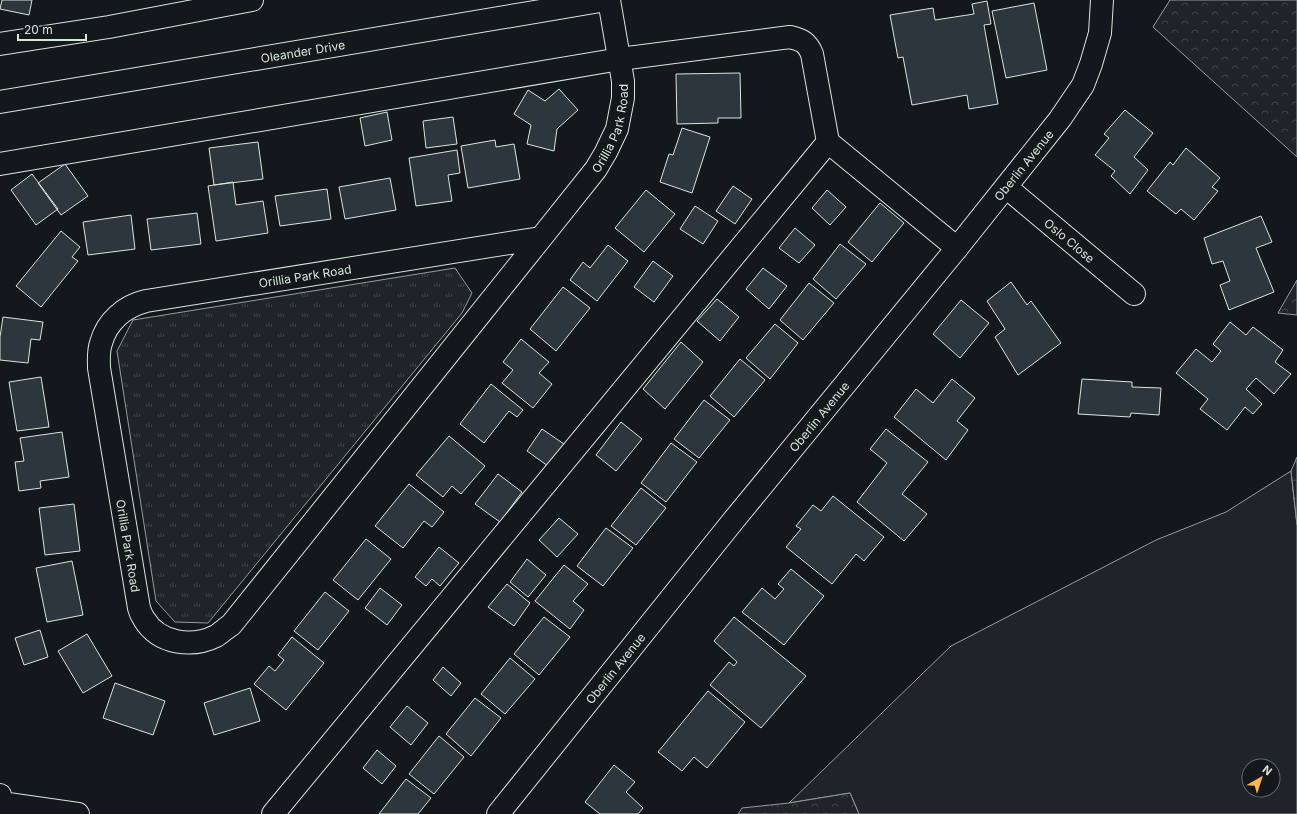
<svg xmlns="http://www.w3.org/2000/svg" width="1297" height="814" font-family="Inter,sans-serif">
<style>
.green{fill:#202428;stroke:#939e99;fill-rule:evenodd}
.forest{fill:url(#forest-crowns);stroke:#939e99}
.park{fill:url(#park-tufts);stroke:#939e99}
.building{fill:#2c363c;stroke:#d8e6dc}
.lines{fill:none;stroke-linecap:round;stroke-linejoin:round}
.minor-casing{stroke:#d8e6dc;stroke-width:24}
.minor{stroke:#14181c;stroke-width:22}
.labels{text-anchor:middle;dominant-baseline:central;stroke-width:3;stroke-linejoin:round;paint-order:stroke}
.street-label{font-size:12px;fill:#d8e6dc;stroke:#14181c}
</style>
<defs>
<pattern id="forest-crowns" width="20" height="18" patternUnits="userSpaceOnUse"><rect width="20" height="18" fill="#202428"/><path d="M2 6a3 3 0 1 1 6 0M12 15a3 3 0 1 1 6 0" fill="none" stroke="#404447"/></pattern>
<pattern id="park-tufts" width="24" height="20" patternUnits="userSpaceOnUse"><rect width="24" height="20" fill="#202428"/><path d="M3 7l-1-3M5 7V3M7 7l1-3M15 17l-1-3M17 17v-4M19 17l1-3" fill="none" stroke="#404447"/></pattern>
</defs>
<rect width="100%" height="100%" fill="#14181c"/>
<!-- green -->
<path class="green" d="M1291,471L1297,525V814H859L850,793L789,803L951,646L1156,540L1226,512ZM1249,766H1273V790H1249Z"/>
<!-- forest -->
<path class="forest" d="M1170,0H1297V157L1153,27Z
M1297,280V315L1278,313Z
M1297,457V525L1291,471Z
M850,793L859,814H738L742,808L789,803Z"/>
<!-- park -->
<path class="park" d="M455,268L472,293L462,313L208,623L175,622L156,601L117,351L133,320Z"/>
<!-- building -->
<path class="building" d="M2,0H32L29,15L0,9Z
M987,1L991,24L984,25L998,104L969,109L967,95L912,105L903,57L898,58L890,15L933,8L935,20L974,14L972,4Z
M1034,3L1047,70L1006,78L992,11Z
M740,73L741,118H718V123L677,124L676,74Z
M559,89L578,110L557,129L554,151L527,144L531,125L514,114L528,90L545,101Z
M1125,110L1153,133L1134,157L1148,170L1130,194L1111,176L1115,171L1095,155L1109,138L1104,134Z
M387,112L392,140L365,146L360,118Z
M453,117L457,144L426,148L423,121Z
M682,128L710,137L692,193L660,182L669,154L673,155Z
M495,140L496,147L514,144L520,179L468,188L461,146Z
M258,142L263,179L214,185L209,148Z
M1186,148L1220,178L1212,187L1218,191L1194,220L1181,209L1176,214L1147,191L1170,162L1173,165Z
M457,150L460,173L448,175L452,201L416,206L409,158Z
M65,164L88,196L61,215L38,183Z
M32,174L58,209L36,225L11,190Z
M390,178L396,210L345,219L339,187Z
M233,182L236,205L263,201L268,233L216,241L208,186Z
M733,186L752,199L735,224L716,211Z
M327,189L331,219L280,226L275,196Z
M646,190L675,214L644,252L615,228Z
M827,190L846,207L830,225L812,208Z
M880,203L904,223L872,262L848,242Z
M695,206L718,221L703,244L680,229Z
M197,213L201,244L151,250L147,219Z
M131,215L135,249L88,255L83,222Z
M1261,216L1272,242L1256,248L1274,292L1229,310L1220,285L1230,281L1223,261L1212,264L1204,238Z
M795,228L815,245L799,263L779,248Z
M61,231L80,247L72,257L78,261L41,307L16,286Z
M840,244L866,264L836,299L813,279Z
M608,245L628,261L597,301L570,280L583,262L590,268Z
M653,261L673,276L654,302L634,287Z
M763,268L787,286L769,309L746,289Z
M1011,282L1027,305L1031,301L1061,343L1018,375L995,337L1005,329L987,301Z
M809,283L834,303L803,340L780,320Z
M563,287L590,308L556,351L530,329Z
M717,299L739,317L720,341L697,321Z
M961,300L989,323L960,358L933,334Z
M3,317L43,322L40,340L31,339L28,363L0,360V337Z
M1230,322L1246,335L1253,327L1283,350L1275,362L1291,374L1274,394L1256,378L1246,389L1262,404L1253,414L1245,407L1227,430L1200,409L1208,399L1176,373L1196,349L1212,362L1221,351L1213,344Z
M775,324L798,343L770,379L746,358Z
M521,339L549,362L539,373L552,384L533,408L502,383L513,370L503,362Z
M681,342L703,362L665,409L643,389Z
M740,359L765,380L734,417L710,396Z
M41,377L49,427L17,431L9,382Z
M952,379L975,398L957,421L968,430L946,460L894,417L916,389L933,403Z
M1082,379L1132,382V387L1161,388L1159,415L1131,413L1130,417L1078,414Z
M491,384L523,410L517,417L509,411L484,443L460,424Z
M704,400L730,420L699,458L674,439Z
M621,422L642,439L616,471L596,455Z
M542,429L564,444L548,466L527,451Z
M886,429L928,462L902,494L927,514L904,541L857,502L887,463L870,449Z
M62,432L69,477L40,481L41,488L19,491L15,462L24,461L20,438Z
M449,436L485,466L461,494L452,486L443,497L416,475Z
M671,443L697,462L666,502L641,483Z
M498,474L522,492L500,522L475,504Z
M409,484L444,512L432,527L424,521L403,548L375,526Z
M641,488L666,508L636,545L611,526Z
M833,496L884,537L864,561L856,554L832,584L786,547L801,529L796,526L813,505L821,511Z
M74,504L80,551L45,555L39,508Z
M559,518L578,534L557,557L539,540Z
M606,528L633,548L603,586L577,566Z
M366,539L391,559L358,600L333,580Z
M439,547L459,563L440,586L432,579L426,586L415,577Z
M527,559L546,575L528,597L510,582Z
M72,561L83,615L47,622L36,568Z
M564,565L588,584L573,601L584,610L570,629L535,601Z
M791,569L824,596L784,645L742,612L762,588L775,599L784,589L778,584Z
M507,584L530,603L514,626L488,607Z
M380,588L402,605L387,625L365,608Z
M325,592L349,611L318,650L294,631Z
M544,617L570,637L539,675L514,654Z
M734,617L806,676L761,728L710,685L729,662L734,666L737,662L714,641Z
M40,630L48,657L24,665L15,638Z
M87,634L112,676L83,693L58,651Z
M292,637L324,663L286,710L254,684L269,666L275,671L284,660L278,655Z
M510,658L535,679L505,714L481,694Z
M443,667L461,683L451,696L433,680Z
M115,683L165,701L153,735L103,718Z
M250,688L260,721L214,735L204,703Z
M708,691L745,722L707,768L694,757L682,771L658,752Z
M475,698L501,718L471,756L446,734Z
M407,706L428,723L411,745L390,727Z
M439,736L464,757L434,794L409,774Z
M377,750L396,766L382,784L363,768Z
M614,765L635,782L626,792L643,808L638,814H600L585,802Z
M406,779L431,798L418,814H379Z"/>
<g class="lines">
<defs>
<g id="minor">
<path d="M0,44L109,27L252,0"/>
<path id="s1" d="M0,102L606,0"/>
<path d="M0,164L620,59L790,37C802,40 807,42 812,54L828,142L957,248"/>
<path id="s2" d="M1006,187L1134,294"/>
<path id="s3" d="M541,238L146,301C125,306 107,321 101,343C98,351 99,360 99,368L139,608C140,612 142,616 144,619C159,644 192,648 216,636C221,633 226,628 231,625L541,238L596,169L606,152L617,129L623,98V81L609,0"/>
<path d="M0,795L1,803L78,814"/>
<path d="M273,814L828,142"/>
<path id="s4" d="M498,814L733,521L957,248L1060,119L1083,85L1091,64L1100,33L1102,0"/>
</g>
</defs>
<!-- minor casing -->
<use href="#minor" class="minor-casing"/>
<!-- minor -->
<use href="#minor" class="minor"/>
</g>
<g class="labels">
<!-- street labels -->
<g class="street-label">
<text stroke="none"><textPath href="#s1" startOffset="307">Oleander Drive</textPath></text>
<text stroke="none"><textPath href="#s3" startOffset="1473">Orillia Park Road</textPath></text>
<text stroke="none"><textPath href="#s4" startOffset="835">Oberlin Avenue</textPath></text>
<text stroke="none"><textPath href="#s2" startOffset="83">Oslo Close</textPath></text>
<text transform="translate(305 276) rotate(-9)">Orillia Park Road</text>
<text stroke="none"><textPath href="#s4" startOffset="511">Oberlin Avenue</textPath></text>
<text stroke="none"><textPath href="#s3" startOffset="670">Orillia Park Road</textPath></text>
<text stroke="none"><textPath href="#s4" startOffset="187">Oberlin Avenue</textPath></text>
</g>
</g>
<!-- north arrow -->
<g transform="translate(1261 778) rotate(39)"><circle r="19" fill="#14181c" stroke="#626a69"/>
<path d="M0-3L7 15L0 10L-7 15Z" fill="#ffb74d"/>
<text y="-6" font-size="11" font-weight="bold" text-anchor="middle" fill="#d8e6dc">N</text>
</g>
<!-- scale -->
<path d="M18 34v6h68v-6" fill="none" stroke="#d8e6dc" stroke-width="2"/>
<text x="24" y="34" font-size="12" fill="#d8e6dc" stroke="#14181c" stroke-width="3" paint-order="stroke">20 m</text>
</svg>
